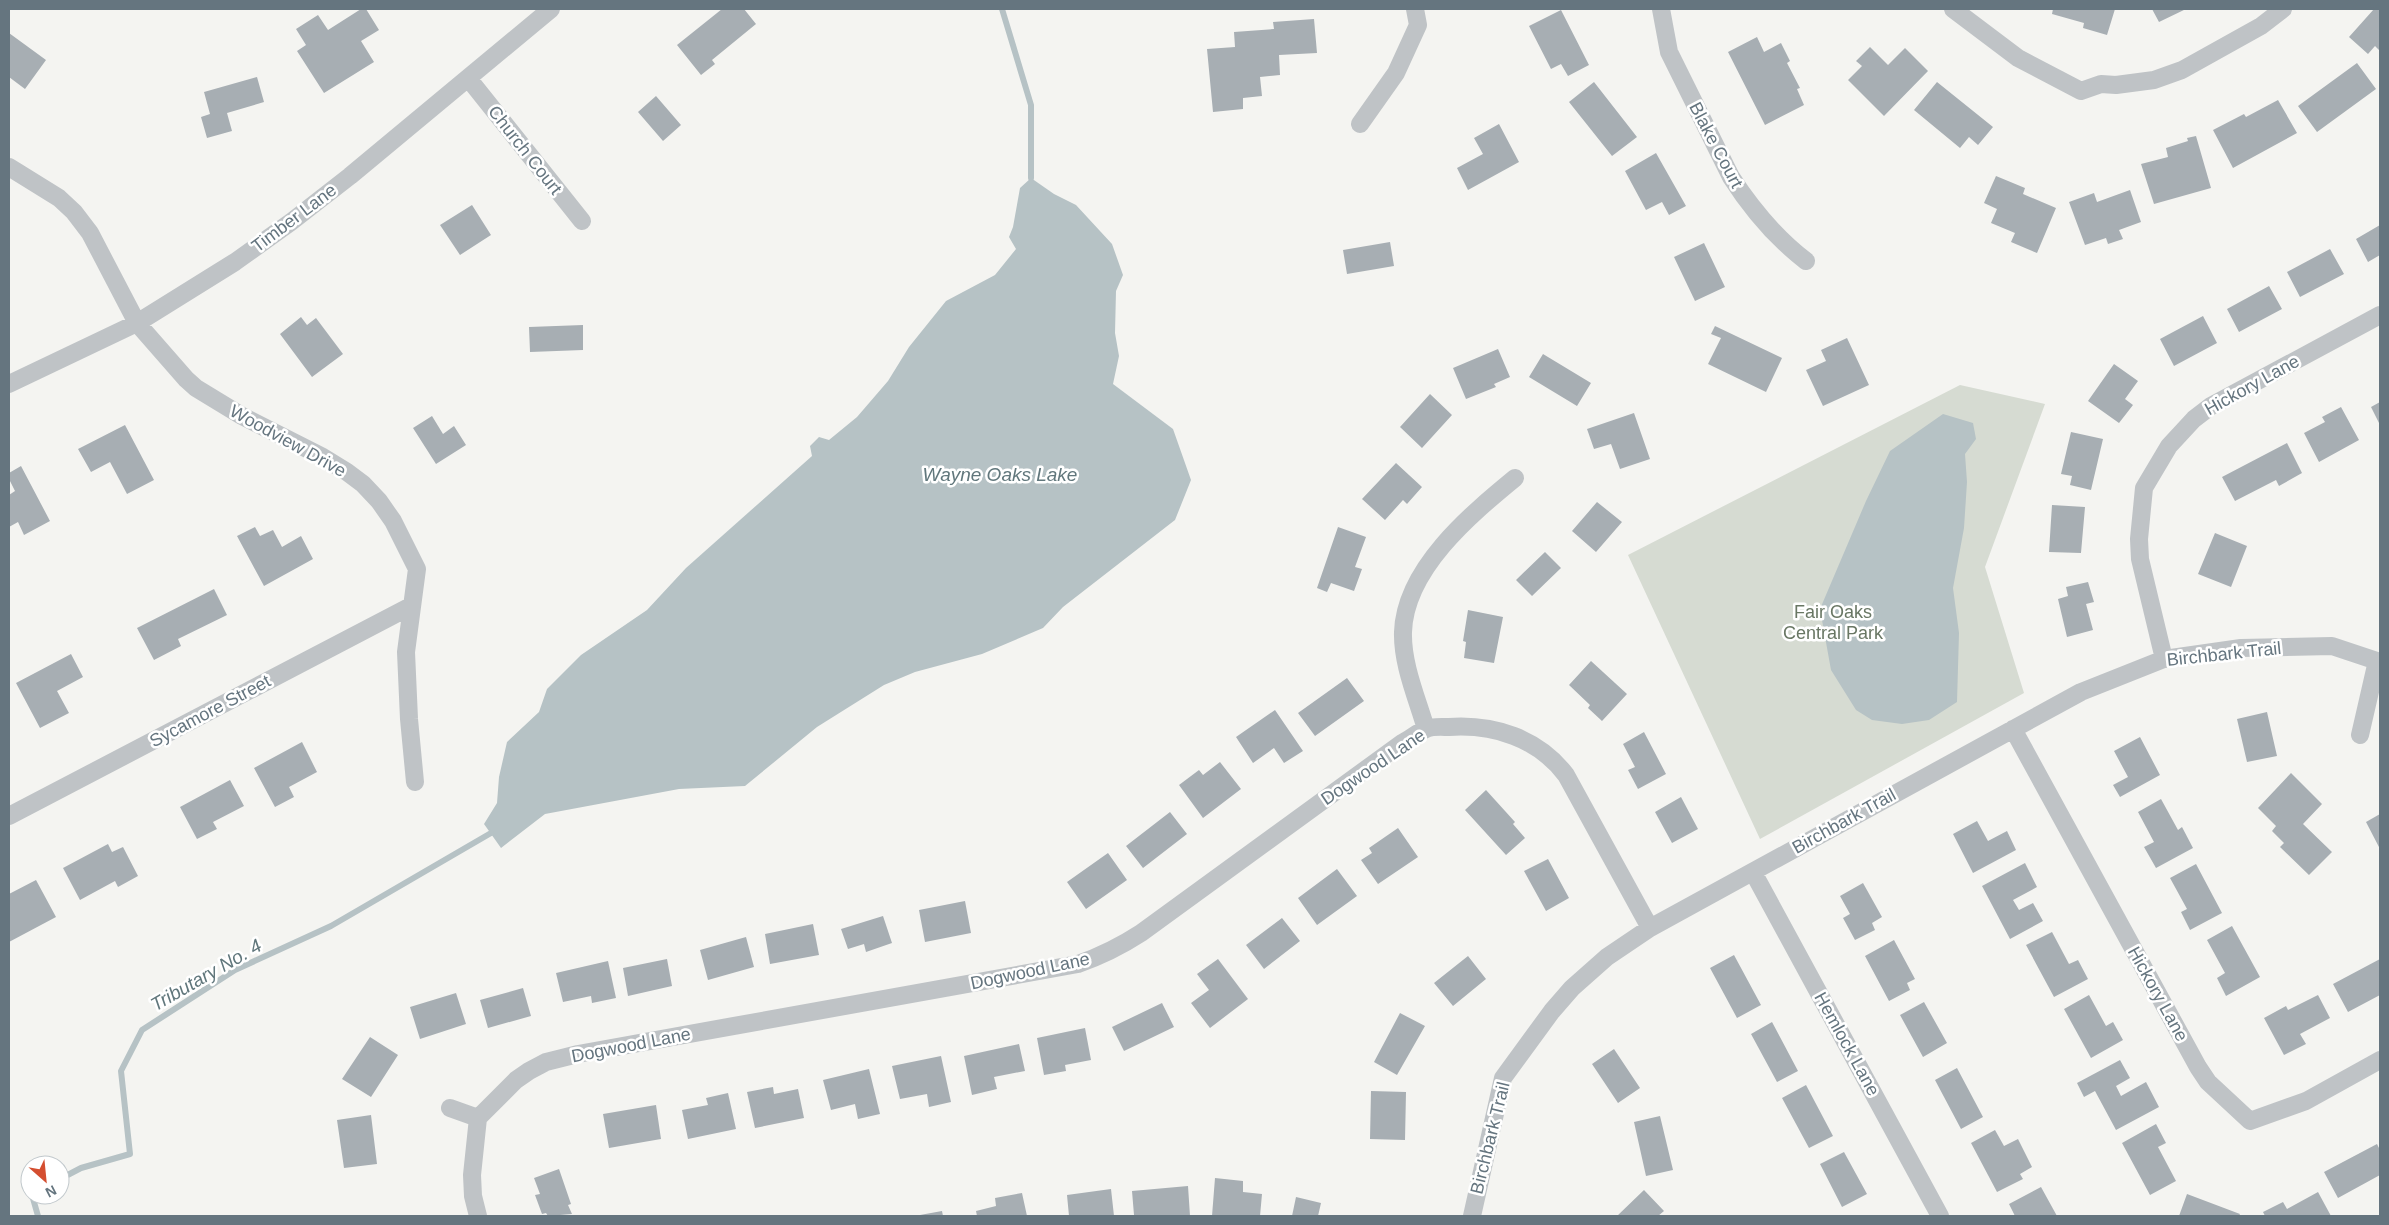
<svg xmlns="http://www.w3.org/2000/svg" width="2389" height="1225" font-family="Arial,sans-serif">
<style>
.green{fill:#d6dbd2}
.water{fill:#b6c2c5}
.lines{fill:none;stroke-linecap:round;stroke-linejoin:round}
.stream{stroke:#b6c2c5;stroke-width:6}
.building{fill:#a7aeb3}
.street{stroke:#bfc3c6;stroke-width:18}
.labels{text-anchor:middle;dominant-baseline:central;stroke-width:5;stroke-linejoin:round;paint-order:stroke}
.street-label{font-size:18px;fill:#65757f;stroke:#fff}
.park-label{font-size:18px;fill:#697764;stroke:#fff}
.water-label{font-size:19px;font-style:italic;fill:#61777c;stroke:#fff}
</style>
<rect width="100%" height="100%" fill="#f4f4f1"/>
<!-- green -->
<path class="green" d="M1960,385L2045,404L1985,567L2024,693L1760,839L1628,555Z"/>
<!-- water -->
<path class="water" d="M1031,178L1054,194L1076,205L1112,244L1123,275L1116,291L1115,333L1119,356L1113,384L1173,429L1191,480L1175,520L1063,607L1043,628L982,654L915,672L884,685L817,727L745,786L679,789L545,814L501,848L484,824L497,803L499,777L507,742L539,712L547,689L581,655L647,610L686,568L812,456L810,446L819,437L829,440L857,417L888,381L909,347L946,301L995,275L1016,249L1009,237L1013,227L1020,188Z
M1943,414L1973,423L1976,439L1965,454L1967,482L1964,528L1953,588L1959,633L1957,702L1929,720L1902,724L1872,720L1856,710L1831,670L1820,609L1866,501L1890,451Z"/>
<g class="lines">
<!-- stream -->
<path class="stream" d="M1002,9L1031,105V178
M60,1179L81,1168L130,1154L121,1071L142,1030L235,970L331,926L491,833
M32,1195L38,1216"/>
</g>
<!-- building -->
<path class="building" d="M361,9H366L379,30L361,41L374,62L324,93L297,51L306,45L296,29L318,15L328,30Z
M722,9H744L756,24L712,60L715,64L701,75L677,45Z
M2053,9H2115L2107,35L2083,28L2084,23L2052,14Z
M2152,9H2186L2159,22Z
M2374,9H2380V51L2375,46L2368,54L2349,37Z
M1561,10L1589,65L1568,76L1561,64L1551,69L1529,26Z
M1314,19L1317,53L1279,55L1280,75L1260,77L1262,96L1243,98V109L1213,112L1207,49L1235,47L1234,32L1274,29L1273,22Z
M9,33L46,60L25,89L9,77Z
M1757,37L1764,52L1781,43L1790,61L1787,63L1800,88L1797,89L1804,105L1765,125L1728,52Z
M1870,47L1888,65L1905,48L1928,71L1884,116L1848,80L1862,66L1856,61Z
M2357,63L2376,89L2317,132L2298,106Z
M257,77L264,102L227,113L232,131L207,138L201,117L210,114L204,92Z
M1594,82L1637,137L1612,156L1569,102Z
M1937,82L1993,127L1978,145L1969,137L1960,148L1914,110Z
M656,96L681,125L663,141L638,112Z
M2278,100L2297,133L2233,168L2213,130L2244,114L2246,117Z
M1499,124L1519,162L1468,190L1457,168L1483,154L1474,138Z
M2196,136L2211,188L2154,204L2141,164L2168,157L2166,148L2188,141L2187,138Z
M1656,153L1686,206L1669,215L1662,202L1646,210L1625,171Z
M1996,176L2025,188L2023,194L2056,208L2037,253L2011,242L2015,233L1991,223L1997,209L1984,203Z
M2130,190L2141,222L2119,230L2123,239L2108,244L2106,238L2085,245L2069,202L2094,193L2097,202Z
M472,205L491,235L460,255L440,225Z
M2380,225V255L2368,262L2356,239Z
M1390,242L1394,266L1347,274L1343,250Z
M1704,243L1725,287L1695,301L1674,257Z
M2330,249L2344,274L2300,297L2287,272Z
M2269,286L2282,309L2239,332L2227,309Z
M2203,316L2217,343L2174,366L2160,339Z
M301,317L307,325L316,318L343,354L312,377L280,334Z
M583,325V350L530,352L529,327Z
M1715,326L1782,358L1766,392L1708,364L1721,338L1711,334Z
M1847,338L1869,385L1823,406L1806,370L1826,361L1821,350Z
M1498,349L1510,377L1494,384L1496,387L1466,399L1453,368Z
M1543,354L1591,383L1577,406L1529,377Z
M2114,364L2138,381L2125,399L2133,405L2119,423L2088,401Z
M1430,394L1452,415L1422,448L1400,427Z
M2380,402V425L2371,407Z
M2341,407L2359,440L2319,462L2304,433L2325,422L2322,417Z
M1634,413L1650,459L1620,469L1611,444L1594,449L1587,429Z
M432,416L443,434L454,426L466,445L436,464L413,428Z
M125,425L154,480L127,494L110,462L91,472L78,449Z
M2071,432L2103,439L2091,490L2070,485L2072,476L2061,474Z
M2287,443L2302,473L2279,486L2276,480L2235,501L2222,477Z
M1396,463L1422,487L1407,504L1403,500L1385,520L1362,499Z
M21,466L50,521L24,535L18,522L9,527V495L15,491L9,479V473Z
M1597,502L1622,522L1596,552L1572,531Z
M2052,505L2085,507L2081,553L2049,552Z
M255,527L260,536L273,530L282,547L301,536L313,559L264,586L237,536Z
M1338,527L1366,537L1355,567L1362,569L1354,591L1331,583L1327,592L1317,588Z
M2215,533L2247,546L2231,587L2198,574Z
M1545,552L1561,568L1532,596L1516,580Z
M2088,582L2094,602L2086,604L2093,630L2067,637L2058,599L2068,596L2066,587Z
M214,589L227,615L178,639L181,646L154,660L137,628Z
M1468,610L1503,617L1494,663L1464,658L1466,642L1463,641Z
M71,654L83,677L57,691L69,713L40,728L16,683Z
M1591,661L1627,694L1602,721L1588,708L1590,705L1569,685Z
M1347,678L1364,701L1315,736L1298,713Z
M1275,710L1303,751L1284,763L1274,748L1253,763L1236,737Z
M2267,712L2277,756L2247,762L2237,719Z
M1644,732L1666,774L1638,789L1628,770L1635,767L1623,744Z
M2140,737L2160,775L2120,797L2113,785L2128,777L2114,751Z
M302,742L317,772L289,787L294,797L275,807L254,768Z
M1220,762L1241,789L1203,818L1179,785L1199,770L1203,775Z
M2291,773L2322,804L2303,824L2332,852L2309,875L2280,847L2284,843L2272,831L2276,826L2258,808Z
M230,780L244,806L213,822L217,829L197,839L180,807Z
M1486,790L1515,822L1513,824L1525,838L1506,855L1465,810Z
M1681,797L1698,829L1672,843L1655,812Z
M2161,799L2178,830L2182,827L2193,848L2156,868L2144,847L2154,842L2138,812Z
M1170,812L1187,834L1143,868L1126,846Z
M2380,814V849L2366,822Z
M1977,821L1988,841L2007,831L2016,850L1973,873L1953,834Z
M1398,828L1418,857L1378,884L1361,860L1372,853L1369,848Z
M108,844L112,852L123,847L138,876L118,887L115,881L80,900L63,868Z
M1108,853L1127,880L1086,909L1067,882Z
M1548,859L1569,898L1546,911L1524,871Z
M2025,863L2037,887L2013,900L2019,910L2033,903L2043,921L2010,939L1982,886Z
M2196,864L2222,913L2190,930L2181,912L2187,909L2170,878Z
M1337,869L1357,896L1317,925L1298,898Z
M36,880L56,917L9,942V894Z
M1863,883L1882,917L1872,923L1875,930L1855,940L1843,918L1850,914L1840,896Z
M965,901L971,933L925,942L919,910Z
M883,916L892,943L866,952L864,944L848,949L841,929Z
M1282,918L1300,941L1264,969L1246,945Z
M813,924L819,955L770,964L765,934Z
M2232,926L2260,977L2226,996L2217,978L2225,973L2207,940Z
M2052,932L2069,964L2078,960L2088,979L2054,997L2026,945Z
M746,937L754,967L708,980L700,950Z
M1894,940L1915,979L1907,983L1910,990L1889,1001L1865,956Z
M1734,955L1761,1005L1737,1018L1710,968Z
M1468,956L1486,979L1453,1006L1434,983Z
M667,959L672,986L628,996L623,968Z
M1218,959L1248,999L1210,1028L1191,1003L1209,990L1197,974Z
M2380,959V995L2348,1012L2333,984Z
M608,961L616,998L592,1003L591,996L563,1002L556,973Z
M523,988L531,1016L488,1028L480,1000Z
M456,993L466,1024L420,1039L410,1007Z
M2089,995L2106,1026L2113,1022L2123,1040L2091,1058L2064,1009Z
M2318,995L2330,1018L2300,1034L2306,1044L2284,1055L2264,1018L2286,1006L2288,1010Z
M1924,1002L1947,1043L1923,1057L1900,1015Z
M1162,1003L1174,1027L1124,1051L1112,1027Z
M1400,1013L1425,1026L1397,1075L1374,1062Z
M1772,1022L1798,1071L1777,1082L1751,1034Z
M1085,1028L1091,1060L1065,1065L1066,1071L1044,1075L1037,1038Z
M370,1037L398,1055L371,1097L342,1079Z
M1019,1044L1025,1071L994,1077L997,1089L972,1095L964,1056Z
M1614,1049L1640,1088L1618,1103L1592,1064Z
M941,1056L951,1102L929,1107L927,1094L900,1099L892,1066Z
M2120,1060L2130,1078L2116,1086L2121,1096L2146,1082L2159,1107L2116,1130L2095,1091L2084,1097L2077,1083Z
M1957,1068L1983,1117L1961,1129L1935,1080Z
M869,1069L880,1114L858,1119L855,1104L831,1110L823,1080Z
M1806,1085L1833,1136L1809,1148L1782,1098Z
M773,1087L774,1094L798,1089L804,1118L755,1128L747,1092Z
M1371,1091L1406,1092L1405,1140L1370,1139Z
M728,1093L736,1129L688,1139L682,1110L708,1105L706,1098Z
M656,1105L661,1139L609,1148L603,1114Z
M371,1115L377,1164L344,1168L337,1120Z
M1660,1116L1673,1170L1646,1176L1634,1122Z
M2156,1124L2166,1143L2158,1147L2176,1181L2150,1195L2122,1143Z
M1995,1130L2004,1146L2018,1139L2032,1167L2020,1174L2023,1179L1997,1192L1971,1143Z
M2377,1144L2380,1150V1175L2338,1198L2324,1172Z
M1844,1152L1867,1194L1842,1207L1820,1164Z
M559,1169L571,1204L568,1205L572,1214L548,1216L546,1213L542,1214L535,1195L540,1194L534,1178Z
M1215,1178L1243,1181V1192L1262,1194L1260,1216H1212Z
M1188,1186L1190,1216L1134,1215L1132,1191Z
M2041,1187L2057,1216H2015L2009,1204Z
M1111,1189L1114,1216H1069L1067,1195Z
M1644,1190L1664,1211L1658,1216H1617Z
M2318,1192L2331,1216H2265L2263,1212L2283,1202L2287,1209Z
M1022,1193L1027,1216H977L976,1211L996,1206L995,1198Z
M2187,1194L2240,1214L2239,1216H2179Z
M1296,1197L1321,1203L1318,1216H1292Z
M942,1211L943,1216H921L920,1215Z"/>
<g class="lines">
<!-- street -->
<path class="street" d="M1661,9L1669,52L1731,177C1751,208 1776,238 1806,261
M1953,9L2018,58L2081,91L2101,84L2116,85L2154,80L2182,70L2261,26L2283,9
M468,78L582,221
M1360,124L1396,73L1418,25L1415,9
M9,167L59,198L74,212L90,233L137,323L186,379L196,388L242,416L321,456L347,472L363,484L379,501L393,521L417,569L406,652L409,719L415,782
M9,384L137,323L235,262L291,222L350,176L551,9
M2164,659L2140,559L2139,539L2144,488L2169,446L2194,419L2211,406L2380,315
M1426,729C1417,698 1402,664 1403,632C1405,569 1470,515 1515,478
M2013,729L2198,1067L2208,1082L2250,1121L2306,1101L2380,1060
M2360,735L2377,661
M9,816L411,606
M1753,872L1940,1216
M450,1108L478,1118
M478,1216L473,1196L472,1175L478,1118L516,1080L529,1071L546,1062L578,1054L1078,964C1101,956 1121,946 1141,933L1402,743C1410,739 1418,732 1426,729C1432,726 1442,727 1449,727C1494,724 1538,738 1566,775L1650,928
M1472,1216L1503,1078L1552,1011L1572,988L1607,957L1650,928L2081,692L2164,659L2241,648L2332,646L2380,662"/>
</g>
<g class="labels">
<!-- street labels -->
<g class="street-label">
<text transform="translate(1716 145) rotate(62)">Blake Court</text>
<text transform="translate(525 150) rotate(52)">Church Court</text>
<text transform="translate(294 218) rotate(-37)">Timber Lane</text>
<text transform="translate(2252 385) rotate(-29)">Hickory Lane</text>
<text transform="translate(288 441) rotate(29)">Woodview Drive</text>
<text transform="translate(2224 654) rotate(-6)">Birchbark Trail</text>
<text transform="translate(210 711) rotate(-28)">Sycamore Street</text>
<text transform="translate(1373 767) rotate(-34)">Dogwood Lane</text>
<text transform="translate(1844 821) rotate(-29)">Birchbark Trail</text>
<text transform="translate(1030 971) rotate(-12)">Dogwood Lane</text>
<text transform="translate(2158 994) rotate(61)">Hickory Lane</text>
<text transform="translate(1847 1044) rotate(61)">Hemlock Lane</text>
<text transform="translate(631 1045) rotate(-11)">Dogwood Lane</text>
<text transform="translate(1490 1138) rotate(-76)">Birchbark Trail</text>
</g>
<!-- park labels -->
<g class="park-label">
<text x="1833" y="612">Fair Oaks<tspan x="1833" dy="21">Central Park</tspan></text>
</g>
<!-- water labels -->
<g class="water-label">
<text x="1000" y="474">Wayne Oaks Lake</text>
<text transform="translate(206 975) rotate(-30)">Tributary No. 4</text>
</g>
</g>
<!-- border -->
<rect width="2389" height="1225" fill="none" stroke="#65757f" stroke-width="20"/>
<!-- north arrow -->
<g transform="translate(45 1180) rotate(153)"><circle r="24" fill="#ffffff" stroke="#c1c8cc"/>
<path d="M0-4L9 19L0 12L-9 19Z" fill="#d44e30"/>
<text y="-8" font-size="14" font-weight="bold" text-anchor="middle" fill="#65757f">N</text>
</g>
</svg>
